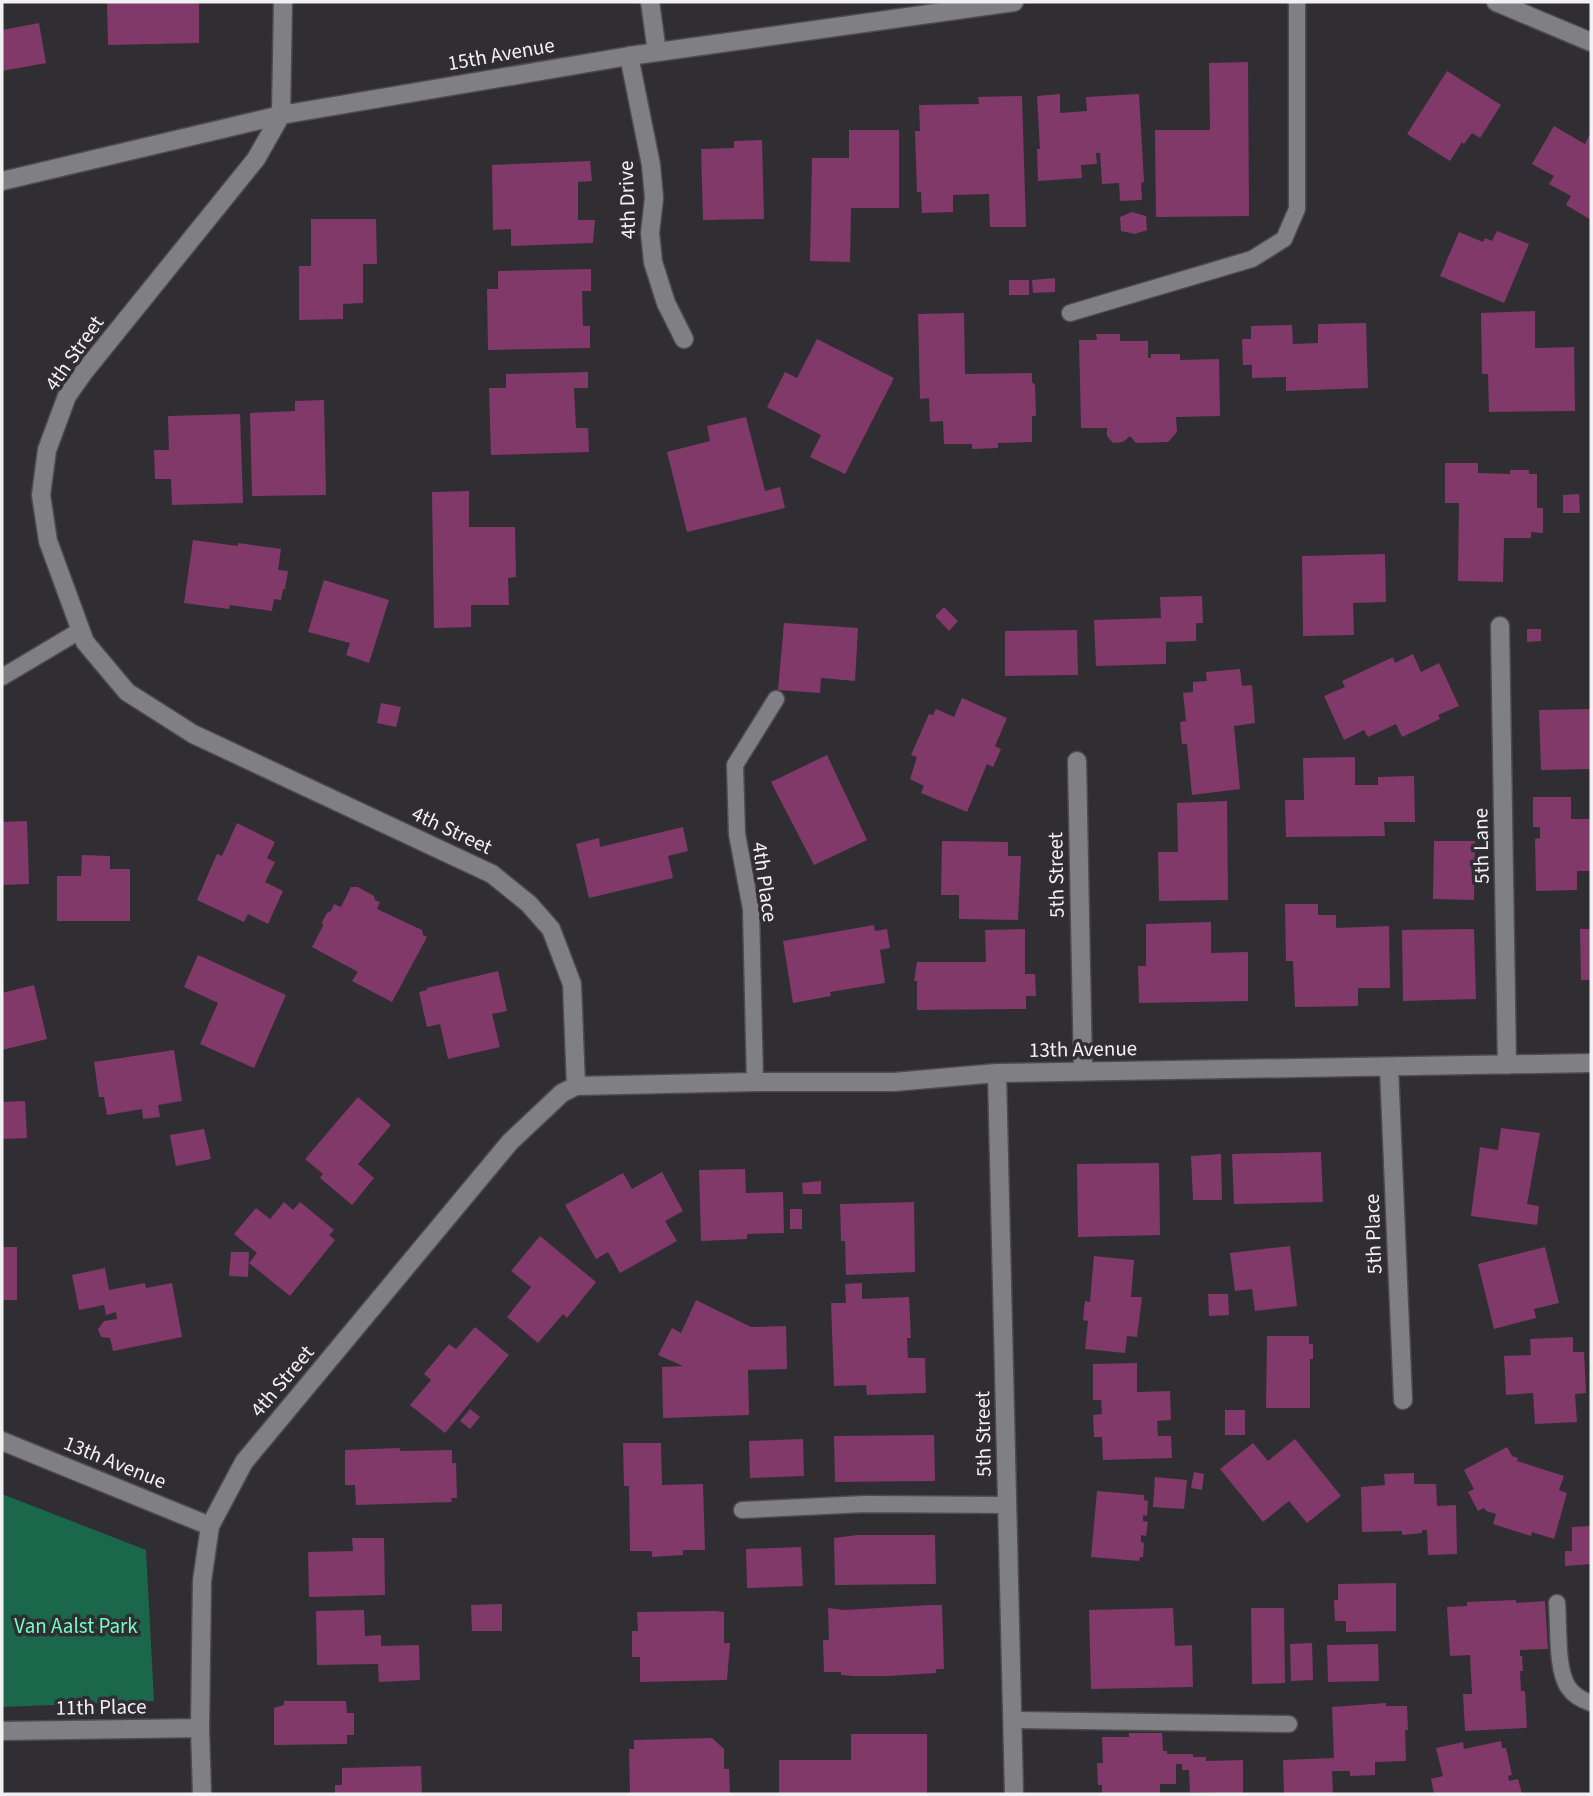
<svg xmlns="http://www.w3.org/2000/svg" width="1593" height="1796" font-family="'Source Sans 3',sans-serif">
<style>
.green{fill:#1b674c}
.building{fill:#81396a}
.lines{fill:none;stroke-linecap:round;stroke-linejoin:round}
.service-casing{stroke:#4c4b4f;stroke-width:19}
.minor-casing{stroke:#4c4b4f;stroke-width:21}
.tertiary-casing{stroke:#4c4b4f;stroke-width:21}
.service{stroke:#807f84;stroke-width:16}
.minor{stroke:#807f84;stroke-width:18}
.tertiary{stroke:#807f84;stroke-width:18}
.labels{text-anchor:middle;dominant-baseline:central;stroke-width:7;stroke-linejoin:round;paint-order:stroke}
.street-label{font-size:21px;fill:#f1f0f3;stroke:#302e33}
.park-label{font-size:21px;fill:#6ffec6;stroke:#302e33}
</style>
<rect width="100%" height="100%" fill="#302e33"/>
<!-- green -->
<path class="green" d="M2,1494L146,1550L154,1701L2,1707Z"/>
<!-- building -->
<path class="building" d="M107,2H199V43L108,45Z
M39,23L46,63L2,71V30Z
M1248,62L1249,216L1156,217L1155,130H1210L1209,63Z
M1447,71L1501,105L1480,138L1472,133L1464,144L1462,142L1450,161L1407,134Z
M1060,94V113L1087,111L1086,97L1139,94L1144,182L1141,183L1142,200L1120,201L1119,183L1102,184L1100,153H1096L1097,164L1081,165L1082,178L1038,181L1037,149H1040L1037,96Z
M1022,96L1026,227H990L989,194L953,195V212L922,213L921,192H917L915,131H920L919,105L979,104L978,97Z
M1554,126L1585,144L1591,132V220L1566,205L1571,196L1549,184L1554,176L1532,164Z
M849,130H899V208H851L850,262L810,261L812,158H849Z
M762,140L764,219L703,220L701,149L734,148V141Z
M590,161L592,181L578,182V220H595L593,243L511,246V229L493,230L492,165Z
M1132,212L1146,216L1147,230L1135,234L1121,231L1120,217Z
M311,219H376L377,264H363V303L343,304V319L299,320V266H311Z
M1497,231L1529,244L1504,303L1440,276L1459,232L1483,242L1485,238L1492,241Z
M591,269V291H582L583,326H590V348L488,350L487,289H498V271Z
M1055,278V292L1033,293L1032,280Z
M1009,280H1029V295H1009Z
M1535,311V348L1574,347L1575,411L1489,412L1488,374H1482L1481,313Z
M964,313L965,374L1032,373V382L1035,385L1036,416H1032V442L998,443V448L972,449V444H944L943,421L930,422L929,398L920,399L918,314Z
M1366,323L1368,388L1286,391V377L1252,378V365H1243L1242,339H1251V326L1292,325L1293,344L1318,343V324Z
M1096,334H1120V341H1148V358H1151V354H1180V360L1219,359L1220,416L1176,417L1177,432L1168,442L1136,443L1130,436L1123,442L1113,443L1107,436V428H1081L1079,340H1097Z
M817,339L894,378L845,474L810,457L821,435L767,407L785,372L797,378Z
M588,372V388H574L576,428H588L589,452L491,455L489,388H506V374Z
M324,400L326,495L252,496L250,413L295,411V401Z
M240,414L243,503L172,505L171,479H155L154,450H169L168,416Z
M746,417L765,491L780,487L785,508L687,532L667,452L710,441L707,426Z
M1445,463H1478V473L1510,474V470H1529V474H1537V508H1543V533L1531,532V538H1504L1503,582L1458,581L1459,503H1445Z
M469,491V527H515L516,577L508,578L509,605H471V627L434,628L432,492Z
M1579,494L1580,513H1563V495Z
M193,540L238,546V543L281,549L278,570L288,571L285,589H283L281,600L274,599L272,611L230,605L229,609L184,603Z
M1385,554L1386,602L1353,603L1354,635L1303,636L1302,556Z
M324,580L389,600L369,663L346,655L350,643L308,632Z
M1202,596L1203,623H1196V641L1166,642V664L1096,666L1094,620L1161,618L1160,597Z
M944,607L958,621L949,631L935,616Z
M784,623L858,628L855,681L821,678L820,693L778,690Z
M1527,629H1541V641L1527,642Z
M1077,630L1078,675L1005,676V631Z
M1413,654L1421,672L1439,663L1459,706L1438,715L1440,719L1402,737L1396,724L1368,737L1364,730L1344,740L1324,696L1345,687L1342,681L1393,657L1395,663Z
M1240,669L1242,686L1252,685L1255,723L1234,726L1240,789L1192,795L1187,744H1182L1180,722L1186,721L1183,693L1193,692V682L1207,681L1206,672Z
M962,698L1007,718L995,746L1001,749L993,767L987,764L967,812L921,793L924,786L910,779L917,757L911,755L929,714L933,715L936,709L954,717Z
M381,703L401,707L396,727L377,723Z
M1591,709V769L1541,770L1539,710Z
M827,755L867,840L814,865L771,782Z
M1355,757V785H1378V777L1414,776L1415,822H1384L1385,836L1286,837L1285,800H1304L1303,758Z
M1533,797H1571V819H1591V871H1577V890L1536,891L1535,839L1540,838V827H1533Z
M1227,801L1228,900L1159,901L1158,852H1178L1177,803Z
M27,821L29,884L2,885V822Z
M237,823L275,842L267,858L275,862L265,882L283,891L268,924L248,914L244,922L197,900L217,854L222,856Z
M683,827L688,851L668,856L673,878L589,898L576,844L599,838L600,847Z
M942,841L1008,842V856H1021L1018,920L959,919V895H941Z
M1434,841H1475L1474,900L1433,899Z
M82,855L110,856V869H130V921H57V876H81Z
M351,887H358L374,896L375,900L380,902L377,909L422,930L423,935L427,937L392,1002L352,981L358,972L312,947L323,926L322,922L327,913L331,911L334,904L341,907Z
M1285,904H1318V915H1336V928L1389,926L1390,988H1358V1006L1295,1007L1293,961H1286Z
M1211,922V953L1248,952V1001L1139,1003L1138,966H1146V924Z
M874,925L875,931L887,929L890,948L880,950L885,983L830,992L831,996L793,1003L783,941Z
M1025,929V974H1035L1036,996H1026V1009L917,1010V981H914L917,962H986L985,930Z
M1474,929L1476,999L1403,1001L1402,930Z
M1580,929H1591V980H1581Z
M198,955L286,995L254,1068L200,1044L218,1003L184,987Z
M498,971L507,1011L492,1014L500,1047L448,1059L440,1024L427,1027L419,992L427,990V988Z
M34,985L47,1039L2,1050V993Z
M174,1050L182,1101L158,1105L160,1117L143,1119L142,1109L107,1115L104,1097H99L94,1062Z
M358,1097L391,1125L358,1164L374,1178L352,1205L320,1178L323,1174L305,1159Z
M25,1101L27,1138L2,1139V1102Z
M1501,1128L1540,1133L1527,1204L1539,1206L1537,1225L1471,1216L1480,1147L1498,1150Z
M204,1129L211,1159L176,1166L170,1135Z
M1321,1152L1323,1202L1234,1204L1232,1154Z
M1221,1154L1222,1200H1193L1191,1156Z
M1159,1163L1160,1235L1078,1237L1077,1164Z
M745,1169L746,1193L783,1192L784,1233L747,1234V1239L701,1241L699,1170Z
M662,1172L683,1211L665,1221L677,1241L620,1273L608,1252L596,1259L565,1205L623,1173L632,1189Z
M821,1181V1194H803L802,1183Z
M284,1202L293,1210L300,1202L334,1230L329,1235L335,1240L290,1296L249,1263L257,1253L234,1234L256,1208L270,1219Z
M914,1202L915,1272L846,1275L845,1241H841L840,1204Z
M790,1209H802V1229H790Z
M540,1236L596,1282L567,1318L563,1314L538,1343L507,1317L531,1287L511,1271Z
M1290,1246L1297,1306L1255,1311L1252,1289L1235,1291L1230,1253Z
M2,1247H17V1300H2Z
M1545,1247L1559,1303L1534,1309L1536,1318L1494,1329L1478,1264Z
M231,1252H249L248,1277L229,1276Z
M1094,1256L1134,1260L1131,1297H1142L1137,1337L1127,1336L1125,1353L1085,1349L1088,1321L1083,1320L1085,1301L1090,1302Z
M105,1268L109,1290L145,1283L146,1288L172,1283L182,1337L113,1351L110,1338L101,1337L98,1329L104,1321L117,1319L116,1312L106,1315L104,1305L79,1310L72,1275Z
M862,1283V1299L909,1297L911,1338H907L908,1358H925L926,1393L867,1395L866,1385L834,1386L831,1303H846L845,1284Z
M1208,1294H1228L1229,1315L1209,1316Z
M696,1300L751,1327L786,1326L787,1369L748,1370L749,1415L663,1418L662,1367L683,1366L658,1355L672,1328L681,1333Z
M475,1327L509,1355L445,1433L410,1405L431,1380L424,1374L449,1344L456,1349Z
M1267,1336H1309V1344H1313V1359H1310V1408H1266Z
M1573,1337V1352H1584L1586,1393L1575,1394L1577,1422L1535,1424L1533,1393L1506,1395L1504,1356L1531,1355L1530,1339Z
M1137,1363V1392L1170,1391L1171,1420L1157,1421L1158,1436H1171L1172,1458L1103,1460L1102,1437H1094L1093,1415L1102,1414L1101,1400H1093V1364Z
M470,1409L480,1417L470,1429L460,1421Z
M1225,1410H1245V1435H1225Z
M934,1435L935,1481L835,1482L834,1436Z
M803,1439L804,1476L750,1478L749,1441Z
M1295,1439L1341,1496L1307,1523L1289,1501L1263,1522L1220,1469L1253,1443L1268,1461Z
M623,1443H661L662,1485L703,1484L705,1550H683V1555L652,1557V1551H630L629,1486H624Z
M1507,1447L1512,1456L1518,1458L1517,1461L1564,1476L1559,1490L1567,1493L1554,1539L1532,1532L1531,1536L1493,1524L1496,1514L1486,1511L1484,1508L1478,1511L1468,1492L1474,1489L1464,1470Z
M400,1448V1451L452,1450V1463H456L457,1498H451L452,1502L356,1505L355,1485H345V1450Z
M1194,1472L1204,1474L1202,1490L1191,1488Z
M1414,1473V1484H1436L1437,1506L1456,1505L1457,1554L1428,1555L1427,1530H1422V1533L1402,1535V1531L1362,1532L1361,1487L1385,1485L1384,1474Z
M1155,1477L1187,1480L1184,1509L1153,1507Z
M1097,1491L1144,1495V1500L1148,1501L1147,1516L1143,1515V1521L1148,1522L1146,1536L1141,1535V1542L1144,1543L1143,1557H1140L1139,1561L1091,1557Z
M1591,1526V1564L1565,1566V1551H1572V1527Z
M857,1535H935L936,1584L835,1585L834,1538Z
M352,1538H384L385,1595L309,1597L308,1552L353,1551Z
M801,1547L803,1586L747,1588L746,1549Z
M1396,1583V1631L1346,1632V1621H1335L1334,1600H1338V1584Z
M1516,1600V1603L1545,1601L1548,1649L1520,1650V1656H1522L1523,1671H1520L1521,1691H1525L1527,1728L1465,1731L1463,1694H1472L1470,1655L1450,1656L1447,1607L1467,1606V1602Z
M502,1604V1631H472L471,1605Z
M930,1605H942L944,1669H936V1673L888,1676H853L841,1675V1672H824L823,1640H829L828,1608L844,1610Z
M1173,1608L1175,1646L1192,1645L1193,1687L1091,1689L1089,1610Z
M1251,1608H1284L1285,1683L1252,1684Z
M364,1610L365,1636L381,1635V1646L419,1645L420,1680L379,1682L378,1664L317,1665L316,1611Z
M716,1611L724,1612V1643H730L727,1680L640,1682V1657H632V1631H638L637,1612Z
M1312,1643L1313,1680L1291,1681L1290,1644Z
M1378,1644L1379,1681L1328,1682L1327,1645Z
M284,1701H346L347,1713H354V1735H347V1744L274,1745V1708L284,1705Z
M1386,1703V1706H1407L1408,1730H1405L1406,1761L1375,1762V1775L1350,1776V1771H1332L1333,1794H1284L1283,1760L1334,1758L1332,1707Z
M1129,1733H1162L1163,1751H1167V1754H1193V1757H1206V1761L1243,1760V1794L1190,1792L1189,1770H1182V1764H1176V1784H1160V1794H1102V1785H1098L1097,1763H1103L1102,1737H1129Z
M851,1734H927V1794H779V1760H851Z
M712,1738L724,1749V1769H729L730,1794H630L629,1749H634V1740Z
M1501,1741L1502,1748H1506L1512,1775L1508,1776L1509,1781L1518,1779L1522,1794H1434L1431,1779L1443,1776L1436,1748L1463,1742L1464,1749Z
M421,1766L422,1794H335V1785H342V1768Z"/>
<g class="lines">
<defs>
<path id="service" d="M1070,313L1252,259L1284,239L1297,209V2
M2,677L81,630
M755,1082L751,909L737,834L735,765L776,699
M742,1510L865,1504L1008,1505
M1557,1603C1559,1626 1556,1669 1568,1687C1574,1696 1582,1700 1591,1703
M1012,1720L1289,1724"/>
<path id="minor" d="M650,2L657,52
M629,56L651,165L654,198L650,233L653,262L666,303L684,339
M281,115L256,159L84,372L67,396L47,450L41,495L48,541L85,642L127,692L193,734L492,874L529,904L551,929L572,984L576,1086
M1500,626L1507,1065
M1077,761L1083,1072
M1389,1067L1403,1400
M997,1073L1014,1794
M2,1441L210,1526
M2,1731L200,1728
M202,1794L200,1728L202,1581L210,1526L244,1462L510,1142L562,1093L576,1086L755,1082H894L997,1073L1591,1063"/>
<path id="tertiary" d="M1496,2L1591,42
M281,115L283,2
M2,181L281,115L629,56L1014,2"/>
</defs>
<!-- service casing -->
<use href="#service" class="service-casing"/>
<!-- minor casing -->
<use href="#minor" class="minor-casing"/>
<!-- tertiary casing -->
<use href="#tertiary" class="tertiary-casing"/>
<!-- service -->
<use href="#service" class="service"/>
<!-- minor -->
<use href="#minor" class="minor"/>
<!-- tertiary -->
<use href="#tertiary" class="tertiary"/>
</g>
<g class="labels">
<!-- street labels -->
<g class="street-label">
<text transform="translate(501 54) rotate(-10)">15th Avenue</text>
<text transform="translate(627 200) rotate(-92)">4th Drive</text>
<text transform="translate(74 353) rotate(-55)">4th Street</text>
<text transform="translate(452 830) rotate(25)">4th Street</text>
<text transform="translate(1481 846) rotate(-91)">5th Lane</text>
<text transform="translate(1056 875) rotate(-91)">5th Street</text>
<text transform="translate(765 882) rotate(82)">4th Place</text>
<text transform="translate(1083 1049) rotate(-1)">13th Avenue</text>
<text transform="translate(1373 1234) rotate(-92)">5th Place</text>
<text transform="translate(282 1381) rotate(-50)">4th Street</text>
<text transform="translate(983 1434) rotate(-91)">5th Street</text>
<text transform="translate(115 1462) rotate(22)">13th Avenue</text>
<text transform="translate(101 1707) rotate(-1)">11th Place</text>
</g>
<!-- park labels -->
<g class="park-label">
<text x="76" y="1626">Van Aalst Park</text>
</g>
</g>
<!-- border -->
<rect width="1593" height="1796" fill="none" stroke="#f1f0f3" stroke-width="7"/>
</svg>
